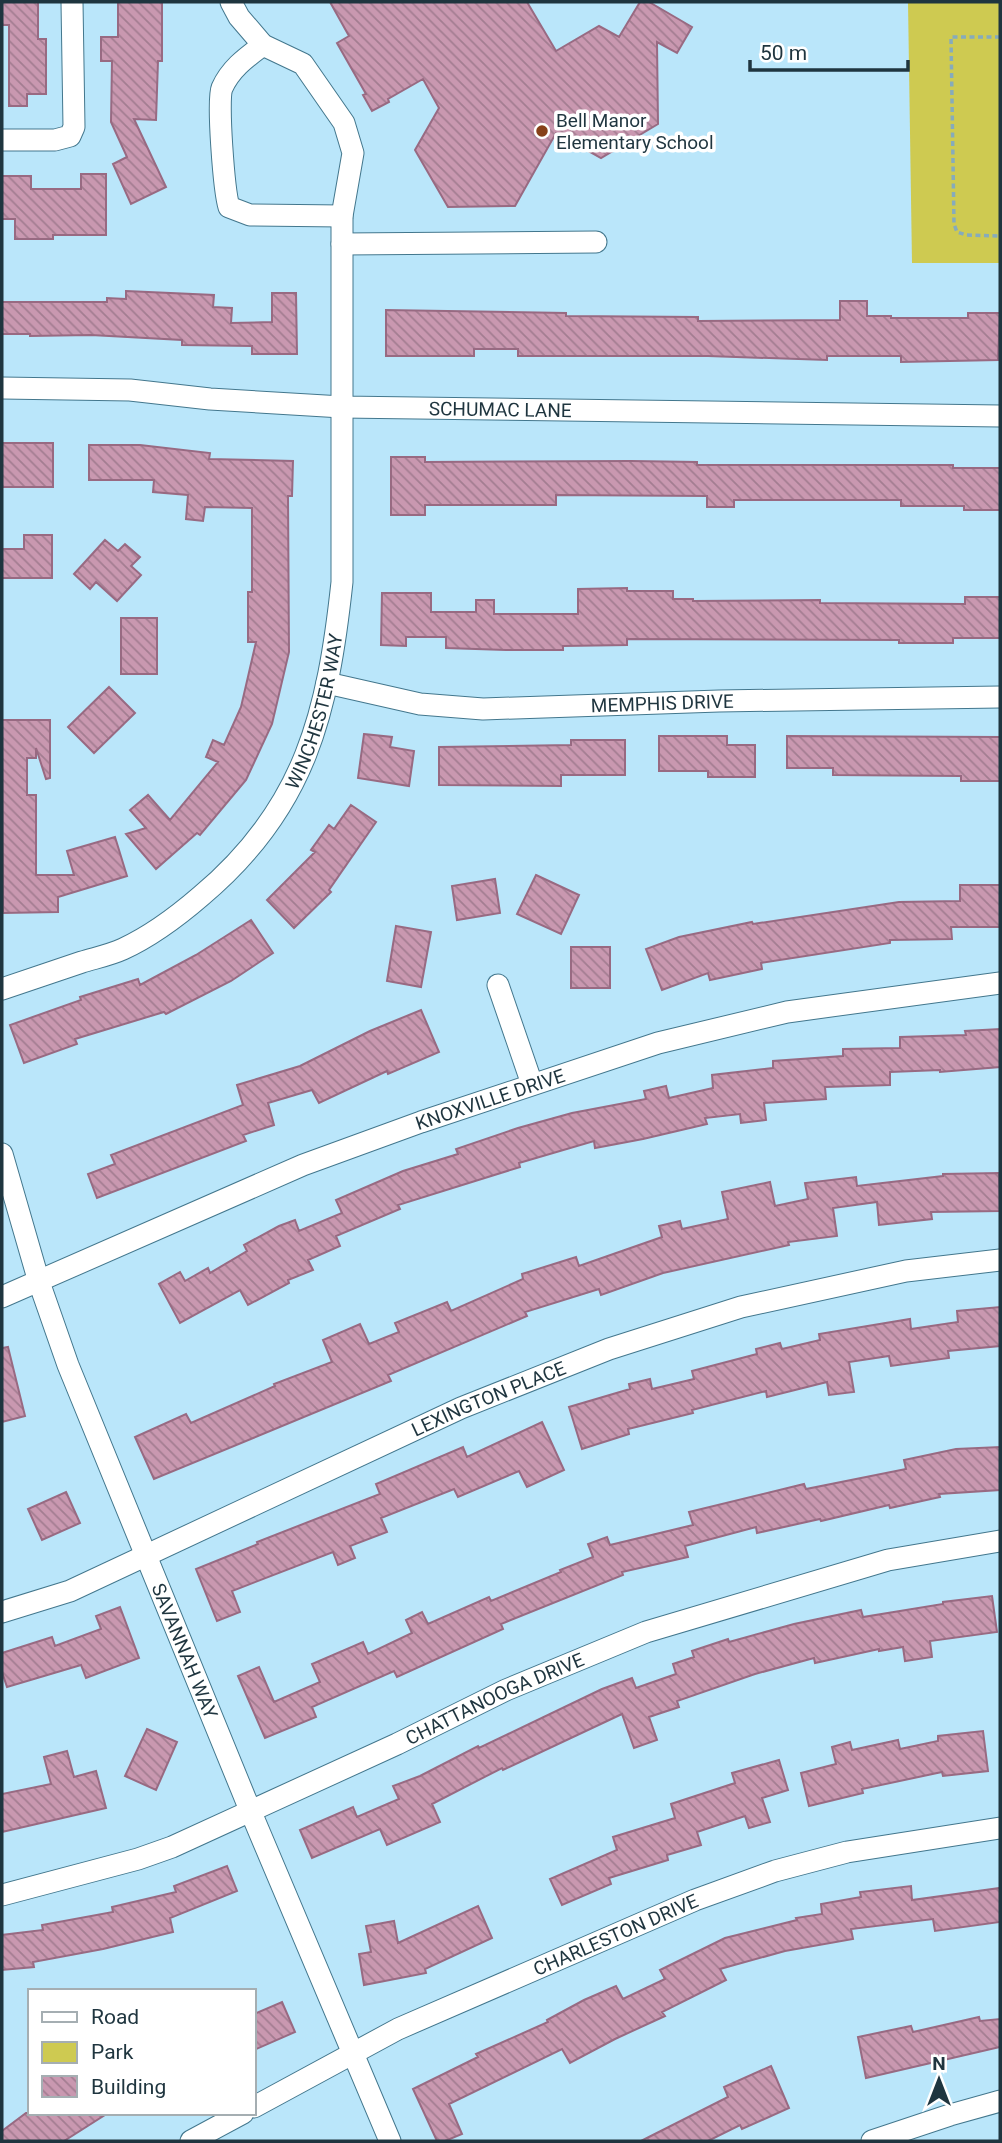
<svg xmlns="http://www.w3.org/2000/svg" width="1002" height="2143" font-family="Roboto,sans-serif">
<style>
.green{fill:#ceca51}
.building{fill:url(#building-back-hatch);stroke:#986a82;stroke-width:2}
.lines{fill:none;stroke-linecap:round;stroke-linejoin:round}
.minor-casing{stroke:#43778d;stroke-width:23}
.path{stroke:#86abbc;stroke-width:3.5;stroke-dasharray:5 3.5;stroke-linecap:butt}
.minor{stroke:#fff;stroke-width:21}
.poi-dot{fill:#864119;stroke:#fff;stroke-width:2.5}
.labels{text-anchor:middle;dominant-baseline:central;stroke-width:7;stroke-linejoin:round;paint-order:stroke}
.poi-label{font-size:19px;fill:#1f353f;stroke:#fff;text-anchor:start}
.street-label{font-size:19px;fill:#1f353f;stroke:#fff}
</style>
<defs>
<pattern id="building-back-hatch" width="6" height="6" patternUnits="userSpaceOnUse" patternTransform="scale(1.75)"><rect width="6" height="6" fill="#c998b0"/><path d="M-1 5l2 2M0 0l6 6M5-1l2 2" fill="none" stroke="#a37d91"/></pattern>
</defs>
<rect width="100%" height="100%" fill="#bae6fa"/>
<!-- green -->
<path class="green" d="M908,2H1000V263H912Z"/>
<!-- building -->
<path class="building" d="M2,2H38V39H46V94H27V106H9V25H2Z
M118,2H162V61H158L156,120L134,119L166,187L131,204L113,164L127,157L111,122L112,61H101V37H118Z
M330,2H527L556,51L599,26L619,37L640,2H649L692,27L677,53L657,42L658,124L601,158L556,133L515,206L448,207L415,150L439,108L423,79L388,99L389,102L372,111L363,95L366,94L337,43L349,36Z
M81,174H106V235H53V239H15V219H2V176H31V189H81Z
M126,291L214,295L213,307L232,308L231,323L272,322V293H296L297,354H252V346L182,345V340L91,335L30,336V334H2V302H107V298L126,299Z
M840,301H867V316H891V318H968V313H1000L998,360L901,362V356H827V360L708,356H518V349H474V356H386V310L566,313V316L698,317V321L840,320Z
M2,443H53V487H2Z
M89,445H140L210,453L209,459L293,461L292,496H288L289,652L272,724L246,780L200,835L197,833L156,869L126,834L146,828L130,810L148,795L170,820L218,762L206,757L213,740L224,745L241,707L256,642H248V592H252V508L205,507L203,521L186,519L188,495L153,492L154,480H89Z
M391,457H425V462L631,461L697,462V465H953V468H1000V510H964V506H901V500H734V507H707V496L556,495V505H425V515H391Z
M24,535H52V578H2V549H24Z
M105,540L118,551L125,544L140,557L131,566L141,575L117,601L96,582L90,589L74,574Z
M627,588V591H673V599H693V601L820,600V603L965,604V597H1000V638H953V643H899V640L627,639V645L563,646V650H506L446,648V637H406V646L381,645L382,593H431V612H476V600H494V614H578V589Z
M121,618H157V674H121Z
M109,687L135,713L94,753L68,727Z
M2,720H50V778L46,779L36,748V758H27V795H36V875H74L67,851L115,837L127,876L58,897V912L3,913Z
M364,734L392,737L390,747L414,751L409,786L358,778Z
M659,736H727V745H755V777H708V771H659Z
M787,736L1000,737V781H961V776L833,775V768H787Z
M571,740H625V775H561V786L439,785V747L571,745Z
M351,805L376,822L329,890L331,892L294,928L267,900L315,852L311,850L329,825L334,829Z
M536,875L579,895L561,934L517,914Z
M495,879L500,913L457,920L452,886Z
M960,885H1000V927H951L952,939L890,940V943L761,963L762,969L710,980L708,973L662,990L646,949L679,937L752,922L753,924L899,902L960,901Z
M251,920L273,953L231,981L166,1014L164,1012L75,1039L77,1044L24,1063L10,1025L81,1000L80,997L138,979L140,985L196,955Z
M396,926L431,932L421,987L387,981Z
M571,947H610V988H571Z
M421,1010L439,1052L388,1074L387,1071L319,1103L312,1090L268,1103L274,1125L243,1135L246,1141L97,1198L88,1174L115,1164L111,1155L243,1105L237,1085L300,1066L370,1031Z
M1000,1029V1067L940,1072V1070L890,1072V1085L825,1087L826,1099L764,1103L766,1120L741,1123L740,1114L705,1118L707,1124L643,1139L595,1148L594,1141L519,1163L520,1167L398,1205L400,1209L336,1236L340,1246L308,1260L313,1270L288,1280L289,1283L248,1305L240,1290L180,1323L159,1284L180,1272L185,1281L208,1268L210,1273L247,1251L244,1245L279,1226L295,1220L299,1231L342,1213L336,1200L403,1171L458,1154L456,1149L518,1128L572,1113L646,1099L644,1091L666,1086L669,1098L713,1088L712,1075L773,1068V1061L843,1056V1049L900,1048V1037L966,1035L965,1031Z
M999,1173L1000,1211L931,1212L932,1219L879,1225L877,1202L833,1208L837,1236L788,1242L789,1245L663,1273L601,1295L599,1289L525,1312L527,1316L388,1375L391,1381L154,1479L135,1437L186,1414L191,1423L275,1386L274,1384L332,1362L323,1340L360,1324L369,1344L399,1332L395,1323L447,1302L451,1311L523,1279L522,1274L576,1257L579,1266L662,1237L659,1226L680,1221L682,1229L728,1219L722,1192L770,1182L775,1206L808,1199L805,1183L856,1177L857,1186L943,1176V1174Z
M1000,1307V1346L948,1351L949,1358L891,1366L889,1356L849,1362L854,1392L829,1395L827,1382L767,1397L766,1391L692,1410L693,1413L628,1429L629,1434L582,1449L569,1407L630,1389L629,1384L650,1379L652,1389L694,1379L692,1371L757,1354L756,1349L780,1343L782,1349L820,1340L819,1334L910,1319L911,1329L958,1322L957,1311Z
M8,1347L25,1416L2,1422V1348Z
M542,1422L564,1470L527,1487L519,1471L458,1497L454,1489L381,1518L387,1532L350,1546L355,1558L338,1565L333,1552L232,1591L240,1612L217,1621L196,1569L258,1544L257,1542L380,1494L376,1484L463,1447L467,1457Z
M1000,1447V1490L939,1494L940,1497L890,1508L889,1505L821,1521L820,1519L757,1533L756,1527L685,1546L688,1557L622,1572L623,1575L501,1624L503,1629L397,1677L394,1671L312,1707L316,1717L265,1738L238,1676L259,1667L274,1702L320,1682L312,1664L363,1642L368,1654L412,1633L406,1620L422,1612L428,1624L489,1597L491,1601L561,1572L560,1570L593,1557L588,1544L607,1537L610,1545L693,1525L689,1512L804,1484L806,1489L906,1469L904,1460L956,1449Z
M66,1492L80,1523L42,1540L28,1509Z
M992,1596L997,1632L930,1641L932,1657L905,1661L903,1647L879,1651V1649L815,1663L814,1658L755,1674L677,1701L679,1707L649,1717L657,1740L634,1748L622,1714L503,1770L502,1768L432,1804L440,1822L387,1845L380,1829L312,1858L300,1830L353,1807L357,1817L399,1799L393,1786L420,1776L478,1746L479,1748L602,1689L632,1678L636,1688L676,1674L673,1664L694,1657L692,1651L728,1639L729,1642L794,1624L861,1610L863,1617L943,1604V1602Z
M120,1607L139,1658L86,1678L81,1665L7,1687L2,1672V1653L52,1637L55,1646L101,1629L96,1616Z
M147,1729L177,1742L156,1790L125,1776Z
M983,1731L988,1771L943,1776L942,1772L862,1789L863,1793L809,1806L801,1773L836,1764L832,1747L850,1742L852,1750L898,1740L900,1749L938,1741V1736Z
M67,1751L74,1777L96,1771L106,1808L2,1832V1794L51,1784L44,1757Z
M779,1760L788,1790L762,1798L770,1822L749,1828L745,1816L697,1832L701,1845L667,1855L668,1860L609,1878L611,1884L562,1905L550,1879L617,1850L613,1837L675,1818L671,1804L735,1783L732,1773Z
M227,1866L237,1891L170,1918L173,1932L103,1949L33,1962L34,1967L2,1970V1935L43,1930L42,1925L113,1912L112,1907L176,1892L174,1886Z
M911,1886L912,1900L1000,1888V1922L935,1931L933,1919L851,1929L853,1939L785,1951L720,1969L726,1980L662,2012L665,2016L615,2039L570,2063L562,2049L449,2104L462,2134L445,2141H437L413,2089L478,2057L476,2054L548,2022L547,2020L584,2000L616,1986L623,1999L665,1979L660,1970L725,1938L797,1920L796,1918L822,1914L821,1904L861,1897L860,1892Z
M478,1906L492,1938L425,1969L426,1973L364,1985L359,1954L371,1952L366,1926L394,1921L398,1943Z
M282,2002L295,2032L254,2050V2014Z
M979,2017L980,2021L1000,2019V2047L866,2078L858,2037L911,2026L913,2032Z
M771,2066L789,2108L742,2129L740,2125L708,2141H641L728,2097L724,2087Z
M26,2113H108L64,2141H2V2131Z"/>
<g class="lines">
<defs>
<g id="minor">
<path d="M263,45C247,57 231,68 222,88C217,100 224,191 229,207L250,215L342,216"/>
<path d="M2,140H55L70,136L74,127L72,2"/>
<path d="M342,244L596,242"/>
<path id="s1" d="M2,388L130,390L210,399L342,407L1000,416"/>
<path id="s2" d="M327,683L420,704L483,709L719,701L1000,697"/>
<path d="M498,985L532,1084"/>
<path id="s3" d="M2,989C29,980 55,971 82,962C95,958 110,955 123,949C149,937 179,915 201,896C306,808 328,712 342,582V216L353,153L344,123L303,64L263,45L239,17L231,2"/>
<path id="s4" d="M2,1154L39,1282L68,1365L250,1810L390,2141"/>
<path id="s5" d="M2,1297L303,1165L421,1122L658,1043L787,1012L1000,983"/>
<path id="s6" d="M2,1612L70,1591L461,1408L609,1349L741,1307L906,1271L1000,1260"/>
<path id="s7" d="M2,1895L138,1859L172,1847L397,1744L506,1690L646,1632L888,1560L1000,1541"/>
<path id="s8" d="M254,2107L398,2029L695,1900L775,1871L847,1852L1000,1828"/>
<path d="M191,2141L243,2113"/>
<path d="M872,2141L950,2115L1000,2101"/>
</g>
</defs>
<!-- minor casing -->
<use href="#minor" class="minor-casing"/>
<!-- path -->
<path class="path" d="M1000,37H951L954,224L957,232L966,235L1000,236"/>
<!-- minor -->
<use href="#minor" class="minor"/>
</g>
<!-- markers -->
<circle class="poi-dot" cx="542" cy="131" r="7"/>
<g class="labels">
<!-- poi labels -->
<g class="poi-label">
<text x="556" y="120">Bell Manor<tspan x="556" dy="22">Elementary School</tspan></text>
</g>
<!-- street labels -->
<g class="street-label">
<text stroke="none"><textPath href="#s1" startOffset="499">SCHUMAC LANE</textPath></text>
<text stroke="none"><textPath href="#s2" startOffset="338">MEMPHIS DRIVE</textPath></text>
<text stroke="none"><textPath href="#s3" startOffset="444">WINCHESTER WAY</textPath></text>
<text stroke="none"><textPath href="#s5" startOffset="527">KNOXVILLE DRIVE</textPath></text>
<text stroke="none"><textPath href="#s6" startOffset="532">LEXINGTON PLACE</textPath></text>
<text stroke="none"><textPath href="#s4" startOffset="530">SAVANNAH WAY</textPath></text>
<text stroke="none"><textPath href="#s7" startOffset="532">CHATTANOOGA DRIVE</textPath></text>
<text stroke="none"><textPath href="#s8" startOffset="401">CHARLESTON DRIVE</textPath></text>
</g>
</g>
<!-- border -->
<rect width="1002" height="2143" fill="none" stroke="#1f353f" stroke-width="7"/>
<!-- legend -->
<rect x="28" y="1989" width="228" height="126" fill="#ffffff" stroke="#a5aeb2" stroke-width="2"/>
<rect x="42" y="2012" width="35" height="10" fill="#ffffff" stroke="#a5aeb2" stroke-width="2"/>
<text x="91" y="2024" font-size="21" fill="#1f353f">Road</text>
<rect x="42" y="2042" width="35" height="21" fill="#ceca51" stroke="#a5aeb2" stroke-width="2"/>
<text x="91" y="2059" font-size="21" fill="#1f353f">Park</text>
<rect x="42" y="2076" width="35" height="21" fill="url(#building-back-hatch)" stroke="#a5aeb2" stroke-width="2"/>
<text x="91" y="2094" font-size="21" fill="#1f353f">Building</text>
<!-- north arrow -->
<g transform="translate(939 2080)" stroke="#ffffff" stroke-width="5" paint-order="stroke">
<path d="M0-5L12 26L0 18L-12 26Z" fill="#1f353f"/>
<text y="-10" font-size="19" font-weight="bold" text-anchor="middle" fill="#1f353f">N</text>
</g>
<!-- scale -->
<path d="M750 60v10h158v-10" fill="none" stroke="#1f353f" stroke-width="3.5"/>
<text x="760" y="60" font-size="21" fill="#1f353f" stroke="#ffffff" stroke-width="5" paint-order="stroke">50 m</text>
</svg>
